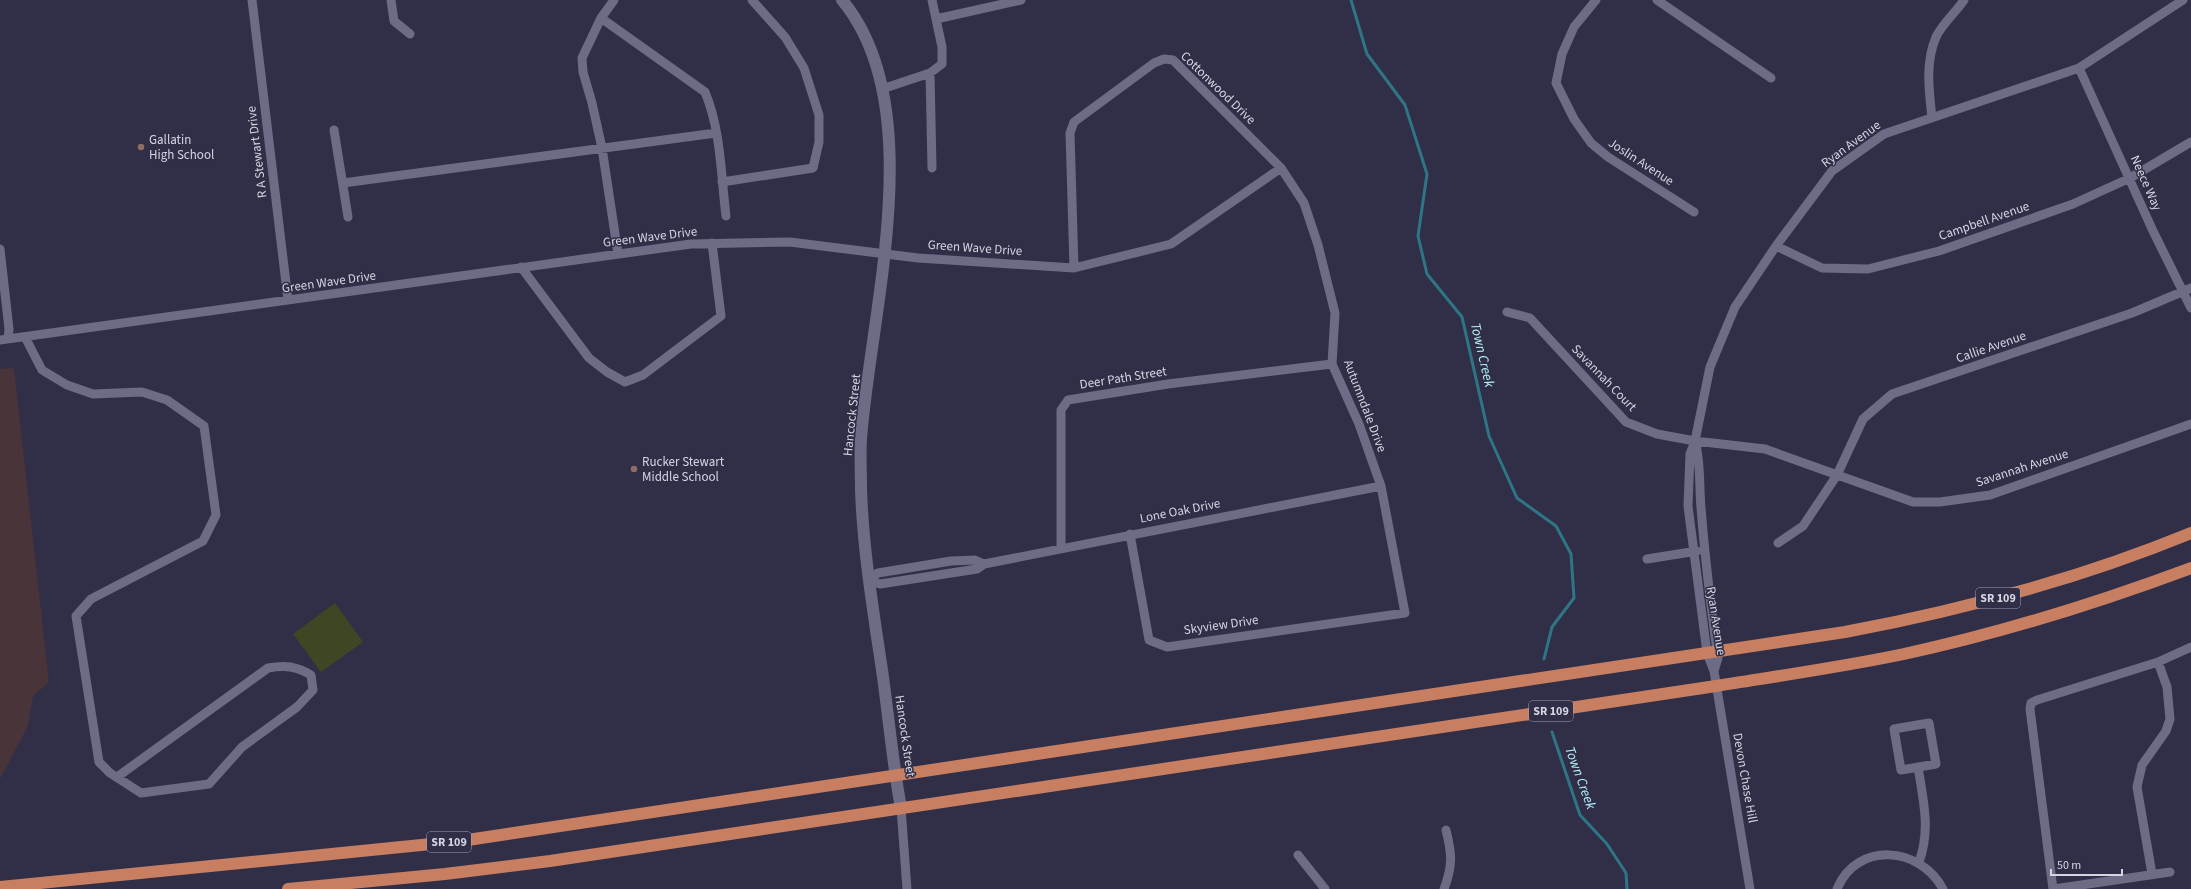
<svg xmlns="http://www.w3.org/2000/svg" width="2191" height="889" font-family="'Source Sans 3',sans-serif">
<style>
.commercial{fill:#483439}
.green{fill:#3e4723}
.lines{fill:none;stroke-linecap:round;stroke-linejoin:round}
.stream{stroke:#2e7686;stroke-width:3}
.street{stroke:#6c6c87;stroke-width:9}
.secondary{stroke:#6c6c87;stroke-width:12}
.highway{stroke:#c87f61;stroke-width:12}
.education-dot{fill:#8d6e63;stroke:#302f47;stroke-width:1.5}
.labels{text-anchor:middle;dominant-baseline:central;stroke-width:3;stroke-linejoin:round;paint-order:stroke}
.shield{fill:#302f47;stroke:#a3a2b4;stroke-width:1}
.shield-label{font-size:12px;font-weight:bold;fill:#d4d4e3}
.street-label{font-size:13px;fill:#d4d4e3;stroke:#302f47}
.poi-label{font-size:13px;fill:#d4d4e3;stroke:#302f47;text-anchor:start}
.water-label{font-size:14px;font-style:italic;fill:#b4effd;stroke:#302f47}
</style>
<rect width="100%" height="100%" fill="#302f47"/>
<!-- commercial -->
<path class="commercial" d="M14,368L49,682L33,696L28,726L0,779V369Z"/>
<!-- green -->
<path class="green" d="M335,603L363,642L321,672L293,634Z"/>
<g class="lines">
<!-- stream -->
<path class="stream" d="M1351,0L1367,54L1405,105L1427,174L1418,236L1427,274L1462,317L1489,436L1517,498L1556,526L1571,554L1574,598L1552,627L1544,659
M1552,732L1580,815L1607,844L1626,873L1627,889"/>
<!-- street -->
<path class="street" d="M252,0L288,300
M391,0L394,21L410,34
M614,0L601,18L582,58L583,72L592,103L602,148L618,254
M932,0L936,19
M1596,0L1574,27L1562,54L1556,83L1574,119L1591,143L1608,157L1694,212
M1657,0L1771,78
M601,18L705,92C721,130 721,176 726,216
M2079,68L2153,231L2191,308
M930,73L932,168
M882,89L930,73L942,64V47L936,19L1021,0
M1932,118C1929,90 1925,63 1936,37C1942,24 1956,12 1964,0
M334,130L348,217
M722,182L813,168L819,142V115L804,68L785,37L752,0
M343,183L716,133
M1776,246L1822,268L1868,269L1939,251L2073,204L2130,178L2191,142
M0,249L9,329L8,339
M521,267L589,358L607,372L625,382L643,375L721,316L712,243
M1074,268L1070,133L1074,122L1154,63L1164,59L1173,60L1281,168L1304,203L1318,245L1335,313L1332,364L1359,424L1381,486L1405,613L1167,647L1149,640L1130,534
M1507,312L1530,318L1626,422L1657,434L1695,441L1765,449L1913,502H1940L1990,495L2191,424
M25,337L42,370L67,385L93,394L142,392L167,400L204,426L216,515L203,541L91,599L76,616L99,762L110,773L141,793L209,784L242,747L297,707L313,690L311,675C296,666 285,665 268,668L117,777
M0,340L691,244L790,242L918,258L1074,268L1171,244L1281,168
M1695,441C1701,463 1699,485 1701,508C1705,558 1711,608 1718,658L1714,671
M1778,543L1803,526L1837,475L1863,419L1892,394L2132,313L2191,288
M1061,549V410L1068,400L1168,384L1332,364
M1647,559L1697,551
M868,580L880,584L977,569L984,564L1381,486
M868,580L878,573L951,561L975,560L984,564
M1929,723L1936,764L1901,770L1894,729Z
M1918,767C1923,799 1931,830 1919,862
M901,808L907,889
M1298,855L1325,889
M2152,874L2137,787L2142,765L2166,731L2170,719L2167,687L2158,662
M1444,889C1453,865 1452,854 1446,830
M1750,889L1714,671L1707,653L1688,506L1690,454L1695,441L1710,367L1735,307L1776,246L1832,171L1884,134L2079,68L2183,0
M1837,889C1857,841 1920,846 1943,889
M2053,889L2030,709L2031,703L2037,700L2158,662L2191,647
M2054,889L2170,872"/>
<!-- secondary -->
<path class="secondary" d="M842,0C931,107 870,313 861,439C860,455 861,472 861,489C863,552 874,615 883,677C889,721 893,765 901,808"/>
<!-- highway -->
<path class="highway" d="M0,887L461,841L1845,632C1963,610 2079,579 2191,533
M288,889L445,874L550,861L1716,686C1778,676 1842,667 1904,654C2001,633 2097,603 2191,568"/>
</g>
<!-- markers -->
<g class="education-dot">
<circle cx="141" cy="147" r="4"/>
<circle cx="634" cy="469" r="4"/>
</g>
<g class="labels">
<!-- shield labels -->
<g class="shield">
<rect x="1976" y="588" width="44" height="20" rx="3"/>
<rect x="1529" y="701" width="44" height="20" rx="3"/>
<rect x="427" y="832" width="44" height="20" rx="3"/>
</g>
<g class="shield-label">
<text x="1998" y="598">SR 109</text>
<text x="1551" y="711">SR 109</text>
<text x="449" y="842">SR 109</text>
</g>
<!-- street labels -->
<g class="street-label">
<text transform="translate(1218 88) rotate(44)">Cottonwood Drive</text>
<text transform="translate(1851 144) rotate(-36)">Ryan Avenue</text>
<text transform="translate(257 152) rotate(-97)">R A Stewart Drive</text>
<text transform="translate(1641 162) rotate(33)">Joslin Avenue</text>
<text transform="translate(2146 183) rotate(66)">Neece Way</text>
<text transform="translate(1984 221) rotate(-19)">Campbell Avenue</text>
<text transform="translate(650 237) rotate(-7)">Green Wave Drive</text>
<text transform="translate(975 248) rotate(4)">Green Wave Drive</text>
<text transform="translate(329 282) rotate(-8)">Green Wave Drive</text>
<text transform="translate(1991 347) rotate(-19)">Callie Avenue</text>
<text transform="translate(1123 378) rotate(-9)">Deer Path Street</text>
<text transform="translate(1604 378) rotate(46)">Savannah Court</text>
<text transform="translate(1365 406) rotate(69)">Autumndale Drive</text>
<text transform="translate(852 415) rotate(-84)">Hancock Street</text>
<text transform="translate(2022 468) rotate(-18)">Savannah Avenue</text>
<text transform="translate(1180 511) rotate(-11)">Lone Oak Drive</text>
<text transform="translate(1716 621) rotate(81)">Ryan Avenue</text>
<text transform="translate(1221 625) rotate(-8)">Skyview Drive</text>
<text transform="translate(905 736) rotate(82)">Hancock Street</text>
<text transform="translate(1745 778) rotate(80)">Devon Chase Hill</text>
</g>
<!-- poi labels -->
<g class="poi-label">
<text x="149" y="140">Gallatin<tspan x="149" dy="15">High School</tspan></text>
<text x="642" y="462">Rucker Stewart<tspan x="642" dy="15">Middle School</tspan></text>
</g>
<!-- water labels -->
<g class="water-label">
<text transform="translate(1482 355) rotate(77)">Town Creek</text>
<text transform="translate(1580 778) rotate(70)">Town Creek</text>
</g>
</g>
<!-- scale -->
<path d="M2051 869v6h71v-6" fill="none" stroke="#d4d4e3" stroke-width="2"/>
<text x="2057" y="869" font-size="12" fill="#d4d4e3" stroke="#302f47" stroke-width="3" paint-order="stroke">50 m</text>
</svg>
